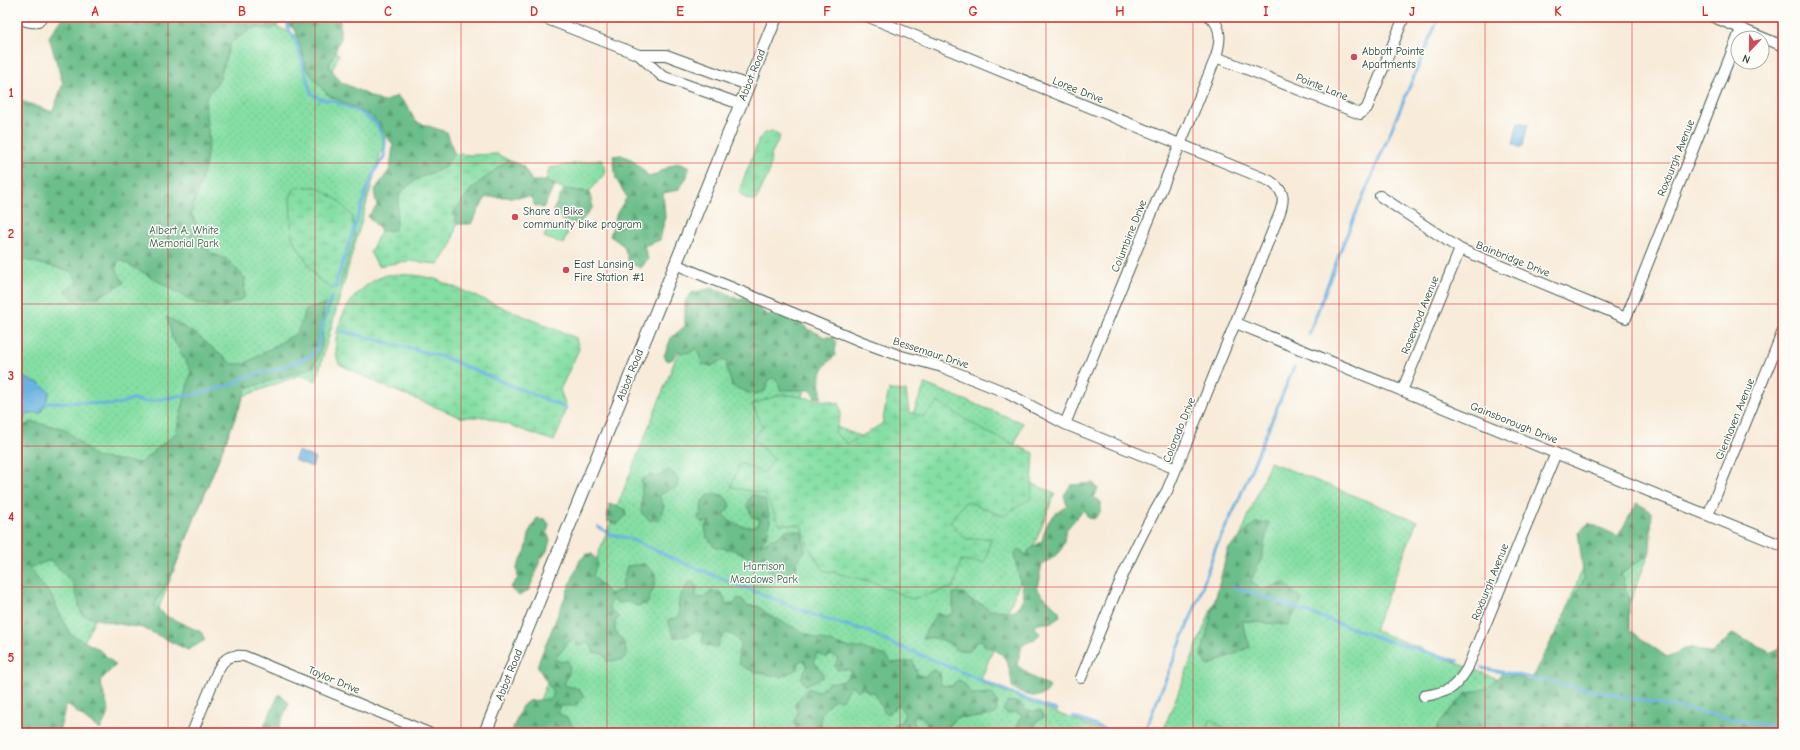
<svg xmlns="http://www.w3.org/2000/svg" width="1800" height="750" font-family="'Comic Neue',sans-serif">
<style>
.grass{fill:url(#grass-dots);stroke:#528e6c}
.forest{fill:url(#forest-firs);stroke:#467e5f}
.wetland{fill:url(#wetland-marsh);stroke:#528e6c}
.pitch{fill:#85dfa4;stroke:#528e6c}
.water{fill:#69b2e1;stroke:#44788a}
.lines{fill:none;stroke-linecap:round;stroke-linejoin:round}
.stream{stroke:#69b2e1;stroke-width:3}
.minor-casing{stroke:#40574d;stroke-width:12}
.major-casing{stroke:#40574d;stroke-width:14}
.minor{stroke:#fff;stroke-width:10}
.major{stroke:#fff;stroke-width:12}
.grid{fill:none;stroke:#d62828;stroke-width:1;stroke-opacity:0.55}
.poi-dot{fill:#d1495b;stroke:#fdfcf7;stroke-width:1.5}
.labels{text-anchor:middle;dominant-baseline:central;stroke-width:3;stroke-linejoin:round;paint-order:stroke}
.poi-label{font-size:11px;fill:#1f3d34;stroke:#fdfcf7;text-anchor:start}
.street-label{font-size:11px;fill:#1f3d34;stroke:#fdfcf7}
.park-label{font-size:11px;fill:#335d4a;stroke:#fdfcf7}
.neatline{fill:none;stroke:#d62828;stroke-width:1.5}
.grid-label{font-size:13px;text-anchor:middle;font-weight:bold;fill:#d62828}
</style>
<defs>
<pattern id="grass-dots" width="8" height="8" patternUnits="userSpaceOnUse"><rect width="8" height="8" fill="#85dfa4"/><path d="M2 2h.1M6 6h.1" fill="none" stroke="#72c08e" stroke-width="1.8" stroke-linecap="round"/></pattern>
<pattern id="forest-firs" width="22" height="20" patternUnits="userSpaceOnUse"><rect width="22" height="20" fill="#6cbe8a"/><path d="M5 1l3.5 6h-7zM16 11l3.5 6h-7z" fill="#589c72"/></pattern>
<pattern id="wetland-marsh" width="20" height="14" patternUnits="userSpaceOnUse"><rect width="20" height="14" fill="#85dfa4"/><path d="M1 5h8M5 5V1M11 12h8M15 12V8" fill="none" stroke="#72c08e"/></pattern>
</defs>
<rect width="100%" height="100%" fill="#fdfcf7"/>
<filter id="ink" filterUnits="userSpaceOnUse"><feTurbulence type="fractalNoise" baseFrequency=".025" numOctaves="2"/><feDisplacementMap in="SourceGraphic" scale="8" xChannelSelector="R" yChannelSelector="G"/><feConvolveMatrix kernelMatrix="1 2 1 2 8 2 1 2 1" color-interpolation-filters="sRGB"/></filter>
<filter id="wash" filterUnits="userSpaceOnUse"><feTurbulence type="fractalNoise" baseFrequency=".012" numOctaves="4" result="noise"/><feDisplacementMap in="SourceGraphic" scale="16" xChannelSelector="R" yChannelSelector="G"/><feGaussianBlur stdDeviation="0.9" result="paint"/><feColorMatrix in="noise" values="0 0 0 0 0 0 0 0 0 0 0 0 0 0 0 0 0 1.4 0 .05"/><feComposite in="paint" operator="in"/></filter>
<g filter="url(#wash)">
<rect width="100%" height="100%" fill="#f8ebd9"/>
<!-- grass -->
<path class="grass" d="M254,17L339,54L324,90L391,117L316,381L300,375L244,396L158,610L101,604L45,733H17V99L59,114Z
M603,159L605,173L589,192L564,189L546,181L549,168Z
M701,295L823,343L796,411L898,451L925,384L1023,423L1004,472L1055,493L980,682L1107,733H527Z
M1270,462L1417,521L1374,630L1533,693L1597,533L1649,554L1591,701L1612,733H1162Z"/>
<!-- forest -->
<path class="forest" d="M62,17H340V40L329,66L341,82L383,102L397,96L406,104L416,122L447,132L454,153L446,167L417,179L400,193L395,231H381L368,216L377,206L374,191L390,169L393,145L373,117L328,95L319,85L306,68L296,31L283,20L272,30L255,27L231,42L219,80L206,98V117L209,139L205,168L191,213L209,252L226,259L245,278L244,298L224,307L198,304L119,259L116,269L124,283L97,297L74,300L64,290L79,283L70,271L17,258V101L52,113L63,84L49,37Z
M621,155L633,160L650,177L676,163L689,166L687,177L678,190L663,193L665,217L660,240L644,246L648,259L641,268L629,263L624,246L610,236L617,213L627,197L616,179L613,156Z
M508,160L523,166L532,181H546L555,185L543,208L534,205L531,197H486L471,224H457L453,213L472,188Z
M564,189L589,192L593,207L579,224L563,221L553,210Z
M711,288L722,291L739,300L745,298L758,303L762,311L768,315C778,312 794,315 801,322C803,324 805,327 807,329C814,332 817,332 824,337H833L836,342L835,356C817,370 821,377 821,398L815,397L810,390H780L779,384L774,378L769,380L765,391L753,395L732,386L727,370V362L722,360L712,366L702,364L700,353L696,348C691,355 683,353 676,351L673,359L667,361L664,356L671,338L685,326V301L692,293Z
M324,304L322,347L314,367L247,388L171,576L154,606L168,617L201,632L205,640L188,650L143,628L108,622L82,615L73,583L51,560L29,568L50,594L70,634L97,648L116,665L100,681L109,712L100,730L66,704L59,733H17V429L33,422L65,429L95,457L140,463L176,433L191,371L172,337L167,317L197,335L232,364H244L297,333L306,310Z
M669,469L678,478L677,487L668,490L659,496L664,506L659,520H649L641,512L642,493L641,480L650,475L658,477Z
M1093,483L1098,489L1094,497L1101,502V511L1094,519L1088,518L1084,509C1082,511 1067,529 1066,530C1064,535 1065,541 1063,546C1059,555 1047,561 1040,567V580L1036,588L1059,611L1060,616L1050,623H1039L1035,627L1040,634L1033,640L1022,645L1017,665L1032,677L1050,687C1042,703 1024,695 1012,687C1011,676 1010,661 1000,653C996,650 990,648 985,646L982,640L975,643L970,651L956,650C949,640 935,637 923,638C926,629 932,622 937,613L946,616L953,614V593H964L970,600L984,605L989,610L1016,611L1024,596L1014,555L1018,549L1028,556V551L1042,541C1047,521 1049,517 1067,506L1064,495L1071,485Z
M710,494L723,495L731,505L724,515C733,525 744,528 756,526L760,519L752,517L747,503L753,494L765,500L770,521L767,536L759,545L776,538L787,530L802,532L805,551L797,562L795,576L789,581C773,577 768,572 761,557L753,560L734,550L715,547L707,537L705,527L710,521L704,523L697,518L701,513L702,501Z
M1637,503L1652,512L1650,550L1649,554L1621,574L1629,600V630L1667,657L1690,647L1712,654L1732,634L1772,652L1783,647V726L1780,733H1437V726L1465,694L1487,688L1503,672L1530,681L1584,579L1578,532L1589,523L1618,536Z
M609,504L625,509L626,516L618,524L607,521Z
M537,518L545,519L549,524L547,533L550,540L547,551L540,560L529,590L519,596L510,588L518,578L517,567L526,550L530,530Z
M1269,522L1261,560L1251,581L1262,591L1283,582L1302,600L1288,625L1242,621L1250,647L1208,666L1201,656L1228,549L1255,523Z
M586,554H592L597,562L593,576L610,594L622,590V584L627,566L645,564L655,573V584L647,604L636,606L630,602L617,603L615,600L611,602L609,608L619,617L615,622V631L623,641L627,654L622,660L607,661L604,654L593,652L592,647L587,642L577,646L575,640L566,642L563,650L554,659L561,662L568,660L570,670L564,685L579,689L584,697L575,706H559V714L567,718L572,724L568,730L569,733H511L522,706L528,701L551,699L554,694L537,666L580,560Z
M691,580L697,588L695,597L704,598L712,591L722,593L726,605L734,604L738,598L743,600L747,606H758L770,616L816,638L850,648H862L886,656L892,663L913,661L917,674L924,677L933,670L940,673L941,685L951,686L958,680L964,683L971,694L992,693L998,703L995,714C983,718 971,718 958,717L950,725L946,733L926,732L927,723L922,717L916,715L913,719L917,731L897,733L895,725L902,721L905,714L898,705L887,714C879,707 879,699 873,691L868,693L867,690L862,688L858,691L852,686L846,692L842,700L836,699C822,709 815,718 825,733H810L809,730L797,729L794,722L798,712L794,705L801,696L808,688L818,692L829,683L844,681L852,671L846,669L837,670L835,666L838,658L833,655L826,657L817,653L814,661L824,676L818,680L805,685L801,678L807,666L804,660L798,662L799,668L781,677C765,673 754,674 739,664L738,653L741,644L735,636L727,633L720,639L717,647L707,646L702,642L703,633L696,631L689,635L674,638L668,620L677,618L680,612C675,598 684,591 691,580Z
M279,694L289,703L279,727L282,733H261Z
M1008,701L1019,703L1028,711H1041L1044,717L1036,722L1033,730L1036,733H1026L1017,729L1019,720L1022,715L1015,712L1007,714L1003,710Z"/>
<!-- wetland -->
<path class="wetland" d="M772,131L780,136L771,155L769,173L756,200C749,201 743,198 739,192L741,186L759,139L765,133Z
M454,153L469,155L497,154L508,160L472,188L453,213L457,224L450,248L438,264L409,261L378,266L370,252L381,231L395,230L400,193L417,179L446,167Z
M295,187H317L339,201L352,216L355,236L339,287L331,288L317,278L292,238L290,197Z
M415,275L435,279L576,338L579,349L560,390L566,406L561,425L554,441L486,417H460L384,386L339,364C327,331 350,288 384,276C392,273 405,275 415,275Z
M889,390L906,391L909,412L923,417L938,402L984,431L1034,453L1031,498L1003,516L966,501L950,522L966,539L991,538L985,563L961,560L954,587L912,599L873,582L823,570L809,548L801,525L779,524L765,494L731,487L740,463L764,473L774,459L753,439L763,427L752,404L783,394L839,403L841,414L835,433L848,444L882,424Z
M1210,719L1225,729V733H1207Z
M1331,725L1344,733H1325Z"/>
<!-- pitch -->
<path class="pitch" d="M550,224L568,232L563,244L544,237Z"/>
<!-- water -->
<path class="water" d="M1518,122L1528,124L1523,146H1520V148L1513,144Z
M17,375L41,384L50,392L41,413H30L17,423Z
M298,451L315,458L312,467L294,460Z"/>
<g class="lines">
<!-- stream -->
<path class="stream" d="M288,17V28L296,41L311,93L320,99L334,101L365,115L377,124L385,142L384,157L376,169L367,189L334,289
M342,331L443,357L566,408
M1309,334L1343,244L1439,17
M245,377L281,368L311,356L317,347L331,298
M45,403L79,402L110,405L122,403L132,399L146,402L177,396L194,395L233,384L239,382L242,378
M598,527L610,534L630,539L693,567L822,618L867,631L890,643L914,652L1043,706L1057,710
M1233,586L1391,642L1458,661
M1482,668L1779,728
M1073,717L1115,733
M1144,733L1199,597L1215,549L1236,506L1294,367"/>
</g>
</g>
<g filter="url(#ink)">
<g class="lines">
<defs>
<path id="minor" d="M19,17C25,22 31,23 38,22L42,17
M542,17L639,55L662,76L740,104
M869,17L1270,181C1285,191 1285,199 1279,215L1167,491C1130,549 1107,614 1081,678
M1713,17L1783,46
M639,55H666L748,85
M1216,57L1360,114L1367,108L1404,17
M1380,196L1460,249L1626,318L1741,29
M675,264L865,343L898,355L942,367L1005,392L1065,424L1176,469
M1236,323L1783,546
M1402,391L1460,249
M1065,424L1216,57C1220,43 1223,27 1210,17
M1708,515L1783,331
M1424,696C1448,692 1454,690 1467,669L1556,453
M192,733L218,670C225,657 230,655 244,656L429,733"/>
<path id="major" d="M485,733L776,17"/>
</defs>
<!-- minor casing -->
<use href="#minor" class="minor-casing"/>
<!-- major casing -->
<use href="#major" class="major-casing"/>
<!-- minor -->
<use href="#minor" class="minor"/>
<!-- major -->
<use href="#major" class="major"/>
</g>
</g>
<!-- grid -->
<path class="grid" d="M168,17V733M315,17V733M461,17V733M607,17V733M754,17V733M900,17V733M1046,17V733M1193,17V733M1339,17V733M1485,17V733M1632,17V733M17,163H1783M17,304H1783M17,446H1783M17,587H1783"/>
<!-- markers -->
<g class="poi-dot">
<circle cx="1354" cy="57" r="4"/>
<circle cx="515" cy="217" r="4"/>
<circle cx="566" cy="270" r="4"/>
</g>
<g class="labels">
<!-- poi labels -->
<g class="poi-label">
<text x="1362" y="51">Abbott Pointe<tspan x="1362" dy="13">Apartments</tspan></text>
<text x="523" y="211">Share a Bike<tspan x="523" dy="13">community bike program</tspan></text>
<text x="574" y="264">East Lansing<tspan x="574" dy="13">Fire Station #1</tspan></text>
</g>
<!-- street labels -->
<g class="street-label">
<text transform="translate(752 75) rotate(-68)">Abbot Road</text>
<text transform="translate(1322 87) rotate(22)">Pointe Lane</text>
<text transform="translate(1078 90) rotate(22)">Loree Drive</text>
<text transform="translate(1676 158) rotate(-68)">Roxburgh Avenue</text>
<text transform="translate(1129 236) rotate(-68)">Columbine Drive</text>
<text transform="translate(1513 259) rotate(22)">Bainbridge Drive</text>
<text transform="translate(1420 315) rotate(-68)">Rosewood Avenue</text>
<text transform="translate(931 353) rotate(18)">Bessemaur Drive</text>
<text transform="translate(630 375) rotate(-68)">Abbot Road</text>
<text transform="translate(1735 419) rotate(-68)">Glenhaven Avenue</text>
<text transform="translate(1514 423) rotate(22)">Gainsborough Drive</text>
<text transform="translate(1179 430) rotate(-68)">Colorado Drive</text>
<text transform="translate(1490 582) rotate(-68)">Roxburgh Avenue</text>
<text transform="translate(509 675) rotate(-68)">Abbot Road</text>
<text transform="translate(334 680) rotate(23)">Taylor Drive</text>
</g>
<!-- park labels -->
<g class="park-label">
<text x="184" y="230">Albert A. White<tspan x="184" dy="13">Memorial Park</tspan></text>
<text x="764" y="566">Harrison<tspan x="764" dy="13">Meadows Park</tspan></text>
</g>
</g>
<!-- margin -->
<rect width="1800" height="750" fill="none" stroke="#fdfcf7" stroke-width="44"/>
<!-- north arrow -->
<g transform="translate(1750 50) rotate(202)"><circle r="19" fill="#fdfcf7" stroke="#a4b0a9"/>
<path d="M0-3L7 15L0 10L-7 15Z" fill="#d1495b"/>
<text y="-6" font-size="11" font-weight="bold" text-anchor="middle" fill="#1f3d34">N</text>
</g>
<rect x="22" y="22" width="1756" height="706" class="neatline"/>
<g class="grid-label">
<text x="95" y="16">A</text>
<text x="242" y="16">B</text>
<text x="388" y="16">C</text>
<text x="534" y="16">D</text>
<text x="680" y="16">E</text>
<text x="827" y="16">F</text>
<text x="973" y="16">G</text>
<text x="1120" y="16">H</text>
<text x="1266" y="16">I</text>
<text x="1412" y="16">J</text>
<text x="1558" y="16">K</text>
<text x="1705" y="16">L</text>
<text x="11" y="97">1</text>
<text x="11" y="238">2</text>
<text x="11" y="380">3</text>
<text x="11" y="521">4</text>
<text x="11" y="662">5</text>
</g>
</svg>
